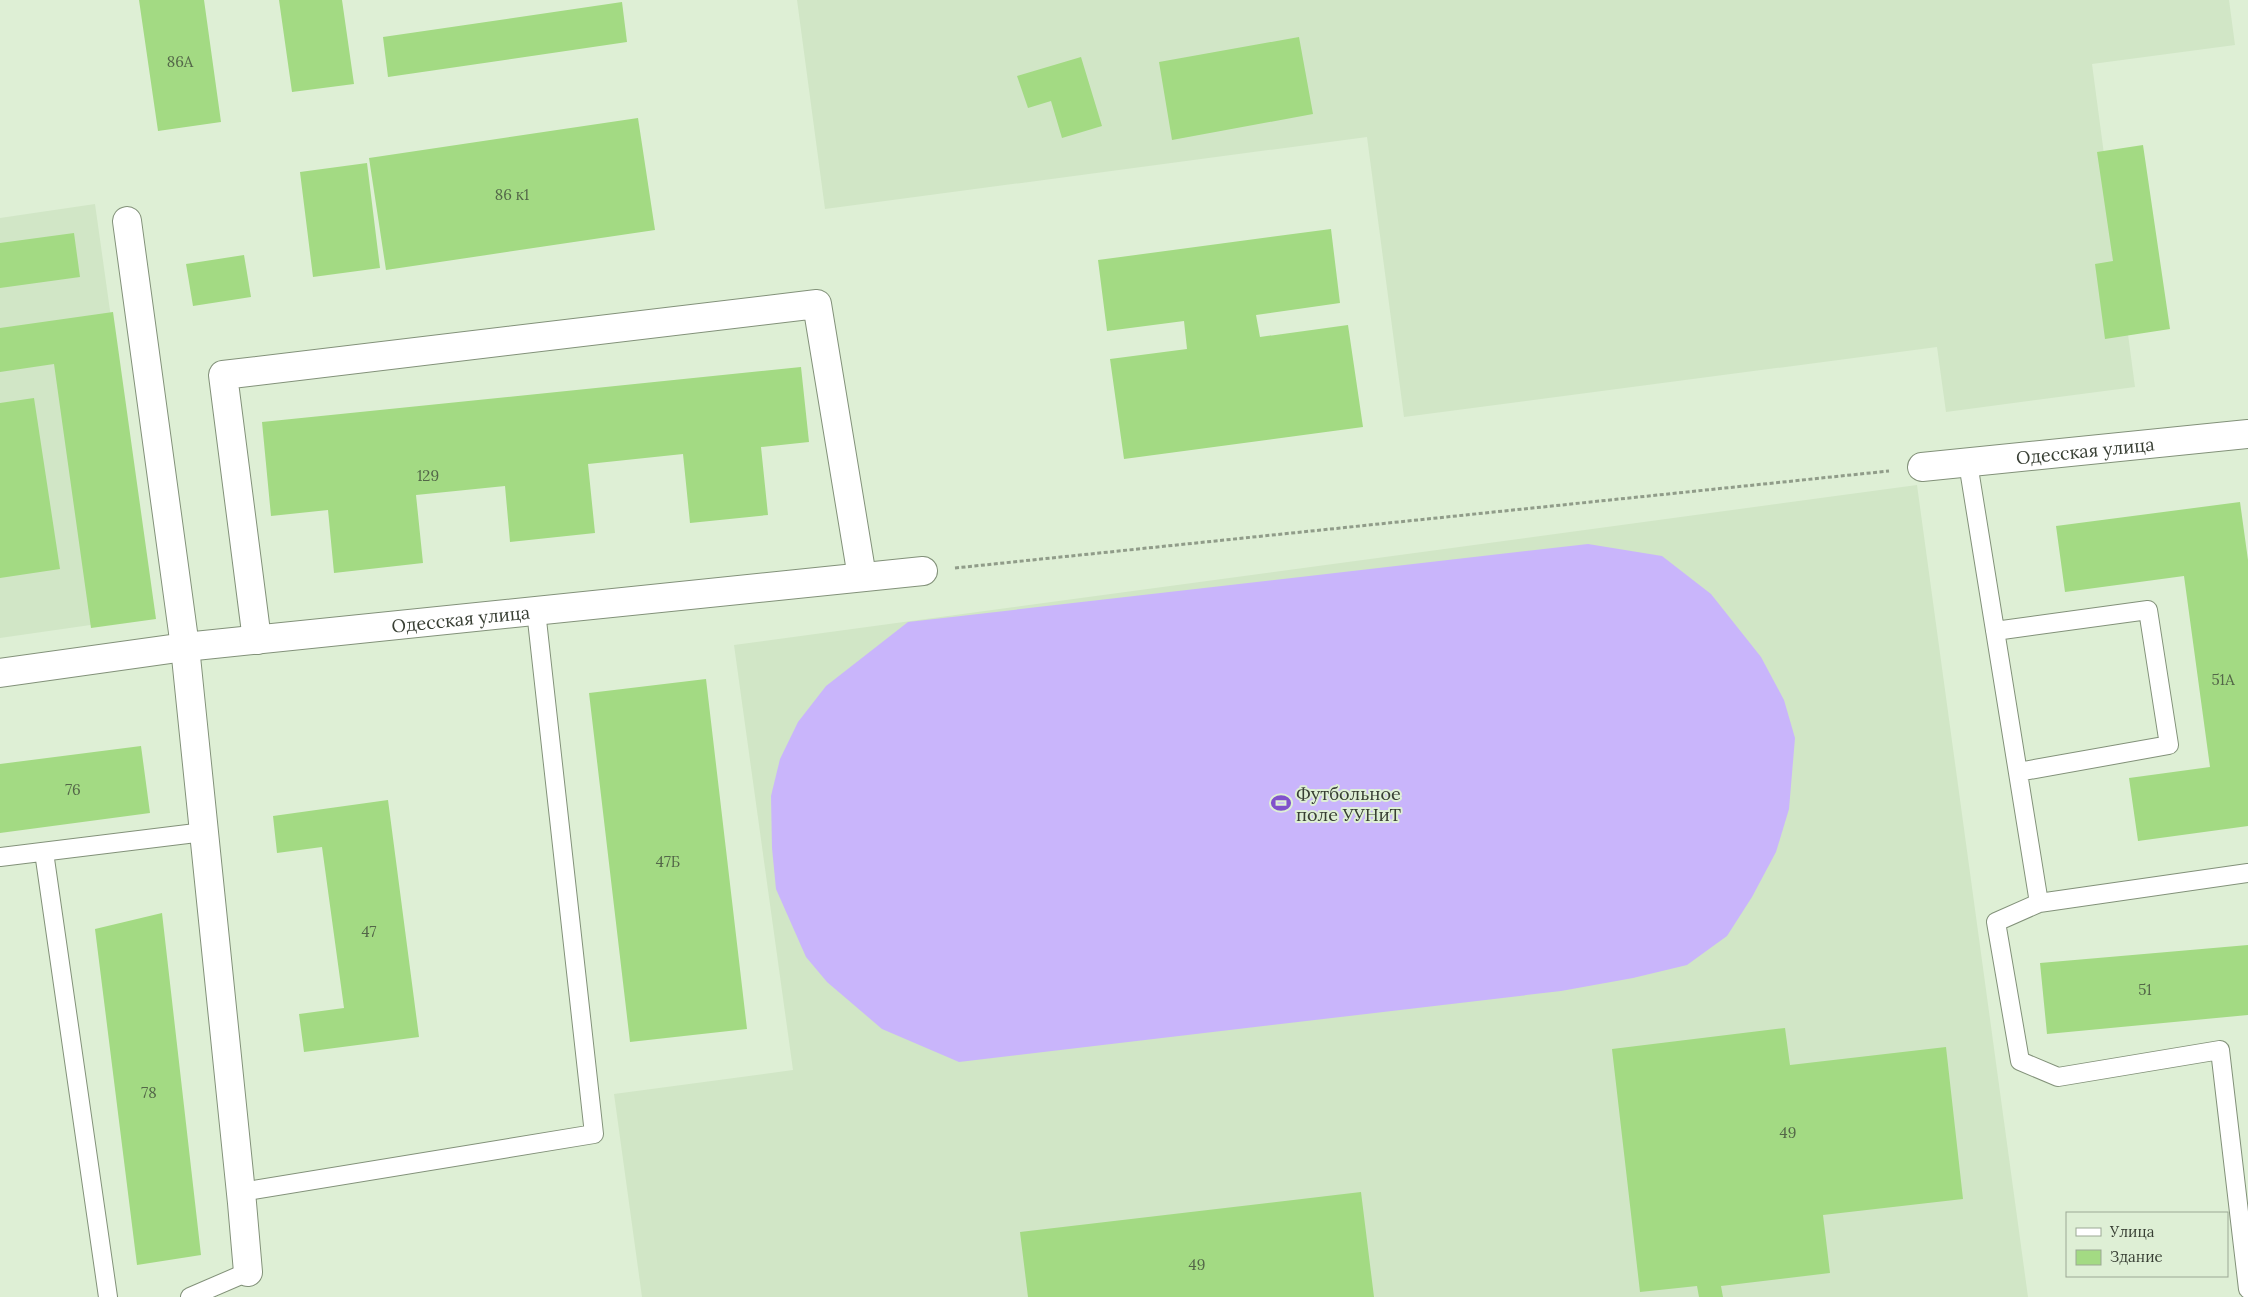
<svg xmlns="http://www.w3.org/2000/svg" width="2248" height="1297" font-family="Lora,serif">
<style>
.built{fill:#d1e6c6}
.garden{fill:#c9b5fb}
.building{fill:#a3da83}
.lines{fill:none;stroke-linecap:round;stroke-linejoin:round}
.service-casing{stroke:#829179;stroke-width:20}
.minor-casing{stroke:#829179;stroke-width:30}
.path{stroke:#909c89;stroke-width:3;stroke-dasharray:4 2.5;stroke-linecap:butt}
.service{stroke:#fff;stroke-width:18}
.minor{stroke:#fff;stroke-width:28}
.labels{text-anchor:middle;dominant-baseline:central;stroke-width:4;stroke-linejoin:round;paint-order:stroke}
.number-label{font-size:15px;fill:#536648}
.street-label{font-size:18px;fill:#383f34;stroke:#deefd5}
.poi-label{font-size:18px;fill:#383f34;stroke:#deefd5;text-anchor:start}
</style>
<rect width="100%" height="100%" fill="#deefd5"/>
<!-- built -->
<path class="built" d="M797,0H2229L2235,45L2092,64L2135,387L1946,412L1937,347L1404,417L1367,137L825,209Z
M95,204L153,616L0,638V218Z
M1917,485L2028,1297H642L614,1094L793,1070L734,645Z"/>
<!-- garden -->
<path class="garden" d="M1588,544L1662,556L1711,594L1761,657L1784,700L1795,738L1789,809L1776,852L1752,897L1727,936L1687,965L1633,978L1561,991L959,1062L882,1029L827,982L806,957L776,889L772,848L771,796L780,759L798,722L826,686L908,622Z"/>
<!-- building -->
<path class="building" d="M139,0H204L221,122L158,131Z
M279,0H342L354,84L292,92Z
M622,2L627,42L388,77L383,37Z
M1299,37L1313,114L1172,140L1159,62Z
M1081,57L1102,126L1062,138L1051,101L1028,108L1017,76Z
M638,118L655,230L386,270L369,158Z
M2143,145L2170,329L2105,339L2095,264L2113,261L2097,152Z
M367,163L380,268L313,277L300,172Z
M1331,229L1340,303L1256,315L1260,337L1348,325L1363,427L1124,459L1110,359L1187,349L1184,321L1107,331L1098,260Z
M74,233L80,277L0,288V243Z
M244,255L251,297L193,306L186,264Z
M113,312L156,619L91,628L54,364L0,372V328Z
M801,367L809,442L761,447L768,515L690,523L683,454L588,464L595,533L510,542L505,486L416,495L423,563L334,573L328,510L271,516L262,422Z
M34,398L60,569L0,578V403Z
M2240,502L2248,560V826L2138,841L2129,778L2210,767L2184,576L2065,592L2056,526Z
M706,679L747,1029L630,1042L589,693Z
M141,746L150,813L0,833V764Z
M388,800L419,1037L304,1052L299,1014L344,1008L322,847L277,853L273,816Z
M162,913L201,1255L137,1265L95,929Z
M2248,945V1015L2047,1034L2040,963Z
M1785,1028L1790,1065L1946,1047L1963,1199L1823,1215L1830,1273L1721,1286L1723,1297H1699L1697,1286L1640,1292L1612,1049Z
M1361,1192L1374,1297H1028L1020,1232Z"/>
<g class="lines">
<defs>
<path id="service" d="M1968,463L2039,903L1996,922L2020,1061L2058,1077L2220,1050L2248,1289
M1995,631L2148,610L2169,745L2018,772
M44,852L108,1297
M0,857L204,832
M2039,903L2248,873
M241,1192L594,1134L536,611
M190,1297L248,1272"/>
<g id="minor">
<path d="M127,221L185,647L242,1203L248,1272"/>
<path id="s1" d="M1922,467L2248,434"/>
<path d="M257,640L223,375L817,304L862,577"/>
<path id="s2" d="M0,673L185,647L923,571"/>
</g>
</defs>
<!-- service casing -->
<use href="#service" class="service-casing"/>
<!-- minor casing -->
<use href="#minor" class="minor-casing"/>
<!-- path -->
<path class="path" d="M955,568L1889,471"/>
<!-- service -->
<use href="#service" class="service"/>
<!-- minor -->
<use href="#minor" class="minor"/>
</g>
<!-- icons -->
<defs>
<symbol id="stadium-bare" viewBox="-9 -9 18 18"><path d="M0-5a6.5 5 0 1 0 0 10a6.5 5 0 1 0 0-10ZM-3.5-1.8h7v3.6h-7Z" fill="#8052cb" stroke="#deefd5" stroke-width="2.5" paint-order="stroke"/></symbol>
</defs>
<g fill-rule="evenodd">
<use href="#stadium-bare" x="1267" y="789" width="28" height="28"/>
</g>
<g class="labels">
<!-- number labels -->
<g class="number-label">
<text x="180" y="61">86А</text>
<text x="512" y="194">86 к1</text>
<text x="428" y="475">129</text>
<text x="2223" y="679">51А</text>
<text x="73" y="789">76</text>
<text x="668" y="861">47Б</text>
<text x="369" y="931">47</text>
<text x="2145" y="989">51</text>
<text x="149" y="1092">78</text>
<text x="1788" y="1132">49</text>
<text x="1197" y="1264">49</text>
</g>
<!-- street labels -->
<g class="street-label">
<text stroke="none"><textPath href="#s1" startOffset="164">Одесская улица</textPath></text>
<text stroke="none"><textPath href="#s2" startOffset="464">Одесская улица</textPath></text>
</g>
<!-- poi labels -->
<g class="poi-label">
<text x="1296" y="793">Футбольное<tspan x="1296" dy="21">поле УУНиТ</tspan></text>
</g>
</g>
<!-- legend -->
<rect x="2066" y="1212" width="162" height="65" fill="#deefd5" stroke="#9ca995"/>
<rect x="2076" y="1228" width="25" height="8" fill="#ffffff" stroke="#9ca995"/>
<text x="2110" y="1237" font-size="15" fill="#383f34">Улица</text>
<rect x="2076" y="1250" width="25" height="15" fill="#a3da83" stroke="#9ca995"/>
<text x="2110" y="1262" font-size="15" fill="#383f34">Здание</text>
</svg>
